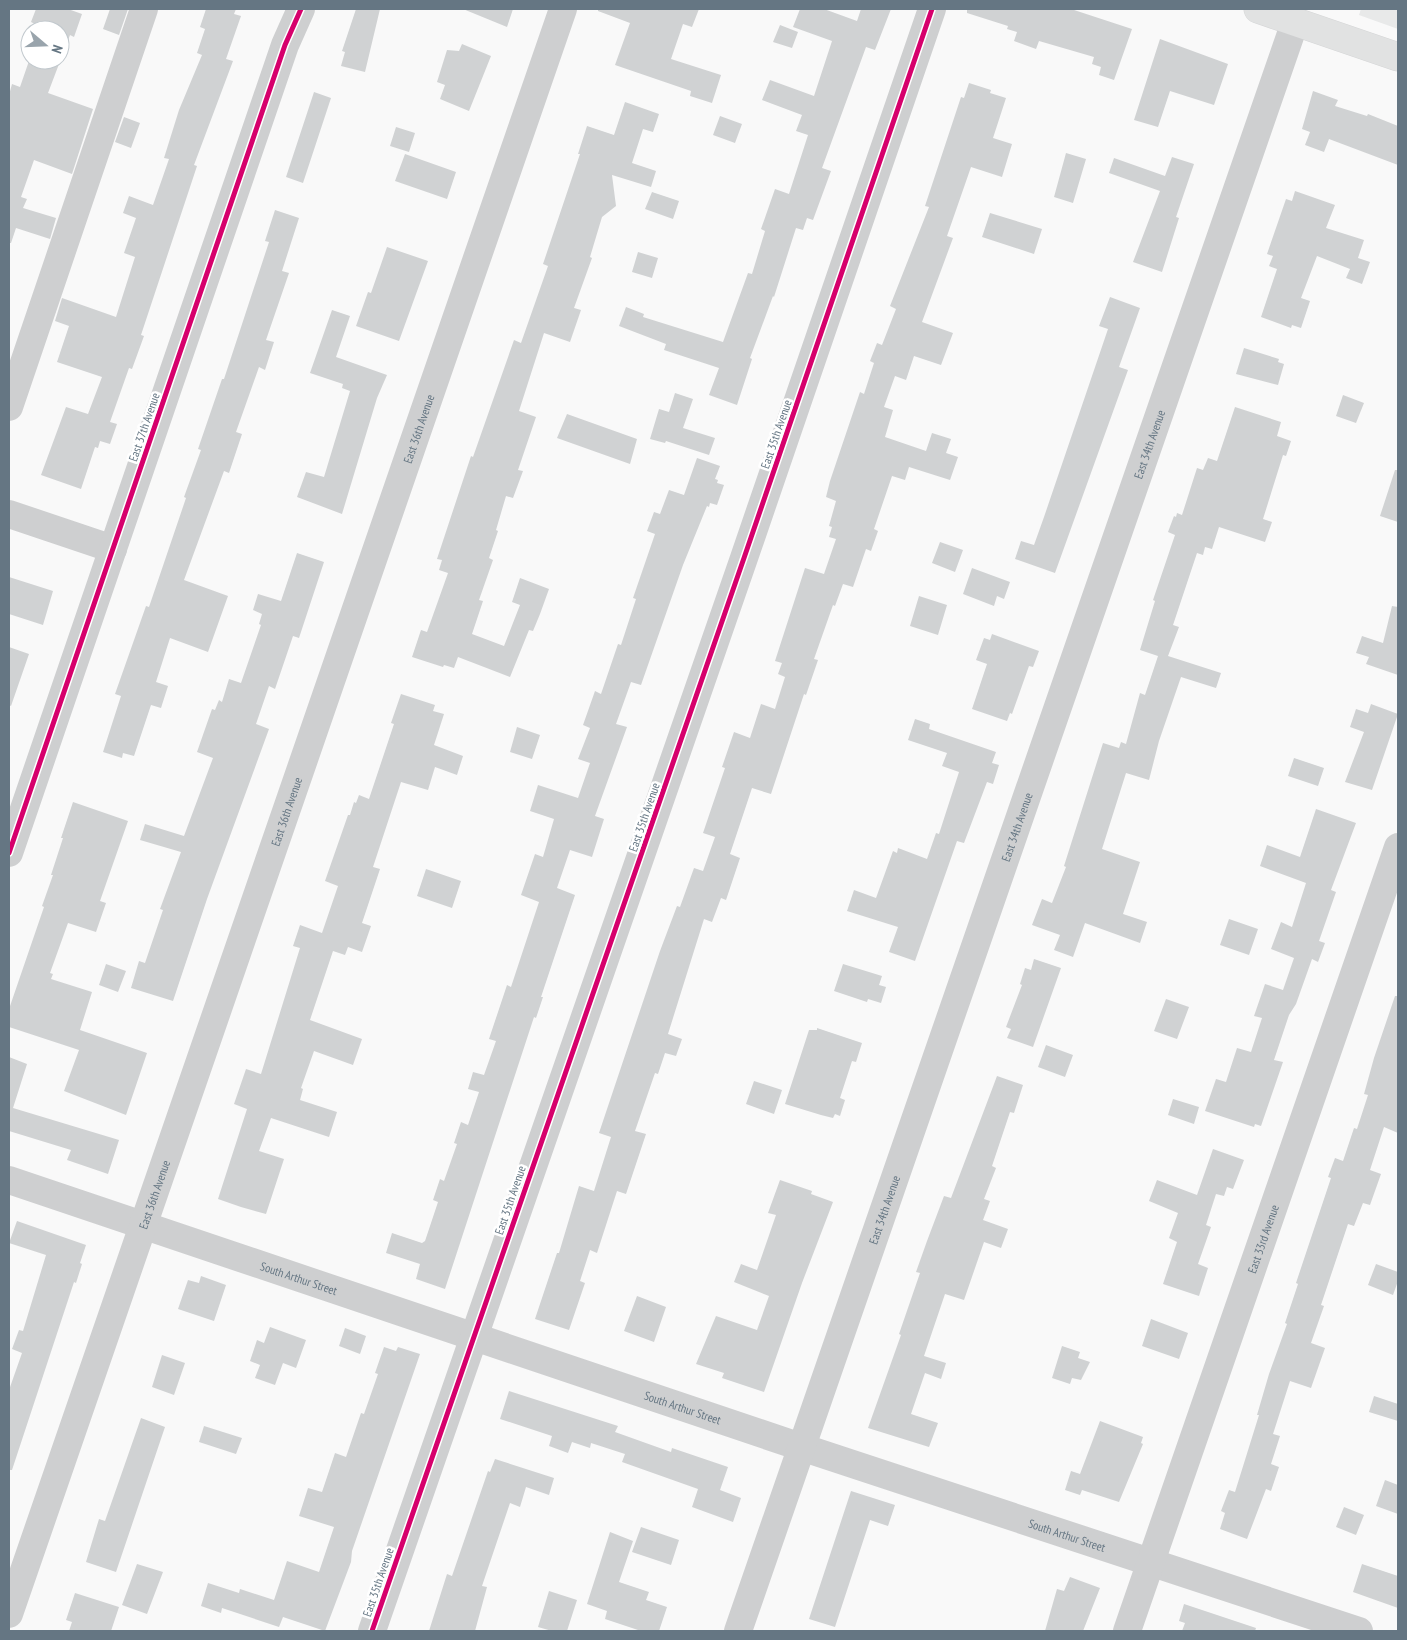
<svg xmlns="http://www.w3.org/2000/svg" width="1407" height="1640" font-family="'PT Sans Narrow',sans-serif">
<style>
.built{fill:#e8e9e9}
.building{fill:#d0d2d3}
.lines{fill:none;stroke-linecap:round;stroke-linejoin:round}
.major-casing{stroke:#d5d6d7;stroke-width:29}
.minor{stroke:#cecfd0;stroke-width:28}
.major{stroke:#e1e2e2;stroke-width:28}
.cycleway-casing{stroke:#fff;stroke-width:8}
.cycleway{stroke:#d6006c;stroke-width:5}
.labels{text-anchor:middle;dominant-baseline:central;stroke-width:5;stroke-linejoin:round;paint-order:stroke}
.street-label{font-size:12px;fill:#657683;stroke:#fff}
</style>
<rect width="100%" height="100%" fill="#f9f9f9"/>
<!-- built -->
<path class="built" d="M1361,9H1398V29L1359,15Z"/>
<!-- building -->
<path class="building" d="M36,9H68L82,14L74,37L70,35L48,93L93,109L72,174L34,160L21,197L27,199L23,208L56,218L50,239L16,228L11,243H9V95L12,84L20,87L30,58V60H60V30H40L41,27L31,22Z
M110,9H128L119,35L103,29Z
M206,9H236L234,14L241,16L226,59L233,61L194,165L197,166L141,335L144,336L132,369L129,368L110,422L117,424L110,444L100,441L98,448L95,447L81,489L41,475L66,407L88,414L102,377L57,362L69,326L55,321L62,298L116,317L135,257L124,253L136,218L123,213L129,196L153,205L169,159L164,158L179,110L202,55L197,53L205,29L200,27Z
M356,9H380L365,72L341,66L345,52L342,51Z
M463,9H513L507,27Z
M598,9H699L692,27L683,24L671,59L721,75L712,103L690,96L691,91L615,65L630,23L598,11Z
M800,9H824L857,21L861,9H891L875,50L866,47L822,168L831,171L813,220L807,218L803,230L796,228L774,297L773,296L750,358L752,359L737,405L709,395L719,368L664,350L666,344L619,326L626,307L644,314L643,317L723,342L748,273L752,274L765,231L761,229L775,189L789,194L808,135L796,131L802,115L762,100L770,80L814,96L832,41L793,27Z
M967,9H1071L1132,29L1114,80L1099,75L1101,67L1092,64L1094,57L1039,41L1036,49L1014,41L1017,32L1007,29L1008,26L967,13Z
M780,25L798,32L792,48L773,42Z
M1160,39L1228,64L1214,105L1170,91L1158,127L1134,120Z
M462,44L491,56L469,111L440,99L445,85L437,82L447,50L459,51Z
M969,83L991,90L990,93L1006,98L993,138L1012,144L1002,177L971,167L947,236L953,238L922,322L953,333L941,365L914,356L906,380L895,376L884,407L893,410L885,437L926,451L932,433L951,439L946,453L958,457L950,480L909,467L905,480L892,476L874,529L878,531L871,551L866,549L853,587L843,584L835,606L833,605L814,659L818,660L806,695L804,694L771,794L752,788L730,854L740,858L726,900L721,898L712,922L704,919L668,1034L682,1039L676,1056L665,1053L658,1074L655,1073L635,1131L646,1134L626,1194L617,1191L597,1253L590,1250L580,1281L585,1283L569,1330L535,1319L557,1253H559L579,1186L594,1191L611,1137L599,1133L660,951L677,906L680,907L694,868L703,871L715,837L703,833L725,768L722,767L734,732L750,738L761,704L775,709L785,677L778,674L782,663L775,661L805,568L824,574L836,539L829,537L832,527L829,526L836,501L826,497L830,481L860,392L864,394L874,363L870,361L877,343L882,345L896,309L890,306L929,207L925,206L961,97L964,98Z
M1313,91L1338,100L1335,106L1367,116L1368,114L1398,126V165L1329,139L1324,152L1305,145L1310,132L1302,129Z
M314,92L331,98L303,183L286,177Z
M625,102L659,114L653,132L643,129L632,163L656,171L651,187L612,175L616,206L602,217L590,257L592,258L574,308L581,310L570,342L544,333L519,411L536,417L518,470L523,471L513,498L506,496L496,530L498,531L489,558L493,560L479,600L483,601L472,634L504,646L520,605L512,602L520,578L549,589L540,614L533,631L529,630L510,677L458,657L454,668L444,665L443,667L412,657L421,630L427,632L448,573L439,570L442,560L437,559L471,456L473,457L514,340L521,343L548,266L543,264L580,154H578L587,126L614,135Z
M720,116L742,124L735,143L713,135Z
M124,117L140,123L131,148L115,142Z
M396,127L415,133L409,152L390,146Z
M1066,153L1086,159L1073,203L1054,197Z
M405,154L456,172L447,199L395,181Z
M1172,157L1194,164L1176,217L1179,218L1162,272L1133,262L1160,191L1109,173L1114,158L1165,176Z
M1295,191L1335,205L1326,228L1364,240L1358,258L1370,262L1362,284L1346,278L1350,269L1317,256L1301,298L1310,301L1301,328L1292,325L1291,328L1261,317L1277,269L1269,266L1273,256L1267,254L1286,199L1292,201Z
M652,192L679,201L673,219L645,209Z
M275,210L299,218L282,271L289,273L266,340L274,342L265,370L259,367L236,432L242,434L229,473L224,471L184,580L228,596L208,652L170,638L156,682L168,686L161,708L151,705L134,756L123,753L122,758L103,752L121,696L115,694L146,606L149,607L186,498L184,497L201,450L198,449L222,379H224L269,242L265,241Z
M990,213L1042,229L1034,254L982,237Z
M387,247L428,261L399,341L356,326L368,292L371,293Z
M638,252L658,258L652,278L632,272Z
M1110,297L1140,308L1119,367L1128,370L1055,573L1015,559L1021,541L1034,545L1044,517L1108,329L1099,326Z
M332,310L350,316L336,357L387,375L377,398L342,514L297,497L306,472L324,477L350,391L342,388L343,384L310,373Z
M1244,348L1279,359L1278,362L1284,364L1278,385L1236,374Z
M675,393L693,399L683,428L715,438L709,455L666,441L665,443L650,439L659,409L669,412Z
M1343,395L1364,403L1356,423L1336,416Z
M1235,407L1281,422L1277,436L1291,441L1286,456L1283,455L1263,519L1272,522L1265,542L1219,527L1212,549L1205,547L1203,555L1197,553L1173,625L1179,627L1168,656L1221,673L1216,688L1181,677L1159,741L1149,780L1126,773L1102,849L1140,862L1123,914L1147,922L1140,943L1085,923L1073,957L1054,950L1060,935L1032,925L1042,899L1052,903L1066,867L1064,866L1103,743L1119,748L1121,742L1126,744L1140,693L1145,695L1158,656L1140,650L1155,601L1153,600L1175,535L1168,532L1174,516L1176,517L1177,513L1182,515L1197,468L1203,470L1208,458L1217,461Z
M567,414L637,439L630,464L557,438Z
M697,458L720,466L715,479L718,480L717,483L724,485L717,505L710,503L709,507L707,506L683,565L641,685L631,682L616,724L627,727L595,816L604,819L592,857L570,850L557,888L575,895L541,997H543L536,1018L534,1017L445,1289L416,1279L420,1264L386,1253L392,1233L422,1243L425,1241L438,1202L433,1200L440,1179L444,1181L457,1144L454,1143L461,1122L468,1125L479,1092L468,1089L473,1072L484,1075L496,1041L489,1039L507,985L511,987L539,902L521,895L535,854L543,857L554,819L530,811L538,785L578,798L590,763L578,759L590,728L583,725L595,691L601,694L618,644L621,645L636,599L633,598L655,534L647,531L654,512L660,514L669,490L684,495Z
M1395,470H1398V522L1380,516Z
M940,542L963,550L955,572L932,563Z
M297,553L324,562L299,638L293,636L275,689L269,686L256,724L269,729L207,899L173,1001L131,988L139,961L145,963L163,910L160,909L181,852L140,840L145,824L184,836L213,758L197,752L212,709L215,710L219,700L222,702L229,679L241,683L261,625L259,624L262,614L253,610L258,594L281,601Z
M972,568L1010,582L1004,599L997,596L994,606L963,594Z
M9,577L53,591L43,625L9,614Z
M919,596L947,605L938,635L910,626Z
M1392,606L1398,607V675L1366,664L1369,657L1356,653L1362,636L1383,643Z
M992,634L1039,651L1033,667L1029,666L1012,714L1010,713L1007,721L972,709L987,664L976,660L984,638L990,640Z
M9,647L29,654L11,706L9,705Z
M401,694L435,705L433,711L444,714L434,745L463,756L457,775L435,767L428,790L401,782L373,867L380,869L362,923L371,926L362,952L348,947L345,955L333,951L310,1020L362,1039L353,1065L314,1051L301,1088L303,1089L300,1100L337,1112L329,1137L271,1118L259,1151L284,1159L266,1214L241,1207L218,1199L247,1109L234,1104L246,1069L261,1074L300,948L293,946L300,925L322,933L338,886L325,881L348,815H350L354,802L356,803L359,795L369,799L394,724L391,723Z
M1371,704L1398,714L1372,790L1345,782L1364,732L1350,727L1356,709L1368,713Z
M915,719L930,724L929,729L996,752L992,763L999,765L993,784L987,782L964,843L957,841L915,961L889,952L898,927L847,911L854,890L876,898L893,851L897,853L898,848L927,859L936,833L939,834L959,772L942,766L947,753L908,740Z
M517,727L540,735L532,759L510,752Z
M1294,758L1324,768L1318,786L1288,776Z
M73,802L128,821L100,901L106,903L96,932L68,923L50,973L53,974L51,979L92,992L80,1030L147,1053L126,1115L64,1091L79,1050L9,1027V1009L44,907L42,906L53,875H51L63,838H61Z
M1316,809L1356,823L1331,890L1336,892L1319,941L1325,943L1318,962L1312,959L1296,1004L1289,1015L1274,1060L1283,1062L1261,1126L1255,1124L1254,1127L1205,1111L1216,1079L1226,1082L1237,1048L1251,1052L1262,1018L1254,1016L1265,984L1283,990L1294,958L1271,949L1281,922L1292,927L1306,883L1260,866L1267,845L1300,857Z
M426,869L461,881L452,908L417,896Z
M1229,919L1258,929L1249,955L1220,945Z
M1034,959L1061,968L1033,1047L1007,1038L1011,1029L1006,1027L1022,985L1020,984L1025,968L1031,970Z
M106,964L126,971L118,992L99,985Z
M843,964L882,976L879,985L886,987L881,1003L868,999L867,1002L834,991Z
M1395,996H1398V1133L1384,1127L1370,1170L1381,1174L1370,1205L1363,1203L1354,1226L1348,1224L1321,1305L1324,1306L1311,1343L1325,1348L1311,1388L1290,1381L1273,1434L1280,1436L1271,1464L1279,1467L1271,1491L1266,1489L1247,1539L1220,1529L1225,1513L1221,1511L1229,1490L1235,1492L1259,1415H1257L1269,1374L1287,1324L1285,1323L1298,1284L1296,1283L1331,1178L1328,1177L1335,1158L1343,1161L1354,1128L1357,1129L1368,1095L1364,1094L1374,1058Z
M1166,999L1189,1007L1177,1039L1154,1031Z
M817,1028L862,1043L856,1062L852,1061L840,1098L845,1100L840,1116L835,1114L833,1118L821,1115L785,1104L809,1030H817Z
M1046,1045L1073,1055L1065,1077L1038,1067Z
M9,1057L27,1064L13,1108L119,1140L108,1174L67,1160L71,1150L9,1131Z
M997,1076L1023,1085L1014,1113L1010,1112L992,1166L996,1168L984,1199L990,1201L983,1220L1008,1229L1001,1248L984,1242L964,1300L945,1294L924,1356L946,1363L941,1379L925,1373L911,1414L938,1423L929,1447L868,1428L901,1335L899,1334L920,1273L916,1272L927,1241L944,1196L951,1198Z
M754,1081L782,1090L774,1114L746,1104Z
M1173,1099L1199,1107L1194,1124L1168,1115Z
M1213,1149L1244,1160L1233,1189L1227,1187L1224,1196L1216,1194L1206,1225L1211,1227L1198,1264L1208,1268L1199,1296L1163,1284L1177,1242L1169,1238L1178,1213L1149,1201L1157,1180L1197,1195Z
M780,1180L812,1191L811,1194L833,1202L802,1283L764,1392L722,1378L724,1373L696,1364L716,1316L757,1330L769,1296L734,1282L741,1264L757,1270L776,1215L768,1213Z
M17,1221L86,1245L80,1263L82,1264L76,1283L74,1282L12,1470H9V1390L22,1353L12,1349L19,1330L23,1331L46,1255L9,1243Z
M1376,1264L1398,1272V1281L1393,1295L1368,1285Z
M201,1276L226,1285L214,1321L178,1309L188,1280L199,1283Z
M637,1296L666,1307L654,1342L624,1331Z
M1151,1319L1188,1333L1179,1359L1142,1346Z
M270,1327L306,1340L296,1368L283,1363L275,1385L255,1378L260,1365L250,1361L257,1340L264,1343Z
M345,1328L366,1336L360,1354L339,1346Z
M1062,1346L1080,1352L1078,1358L1090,1362L1081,1380L1072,1378L1070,1384L1052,1378Z
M384,1347L396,1351L398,1347L420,1354L352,1551L351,1562L325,1631L283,1617L279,1627L222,1608L221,1613L201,1606L208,1583L239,1593L240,1589L274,1600L287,1561L319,1572L334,1527L299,1516L308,1488L322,1492L335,1453L346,1457L361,1413L364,1414L378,1374L375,1373Z
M162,1355L185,1363L174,1395L152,1387Z
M509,1391L618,1426L615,1432L671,1452L672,1448L728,1467L720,1490L741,1498L733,1522L692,1507L698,1489L622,1462L625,1454L591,1443L590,1448L572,1442L568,1453L549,1446L552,1436L500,1419Z
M1374,1396L1398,1404V1421L1369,1412Z
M141,1418L165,1427L116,1572L86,1562L99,1519L105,1521Z
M1100,1421L1143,1437L1141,1443L1143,1444L1119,1502L1082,1490L1080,1495L1065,1490L1071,1471L1080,1474Z
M204,1426L242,1438L236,1454L199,1442Z
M495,1459L554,1478L549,1495L526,1487L520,1507L510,1503L482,1586L487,1587L475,1631H429L447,1574L452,1576L488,1471L490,1472Z
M1385,1480L1398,1485V1514L1376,1506Z
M851,1491L895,1505L888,1526L870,1520L835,1627L809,1619Z
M1344,1507L1364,1515L1356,1535L1336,1527Z
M641,1527L679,1540L671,1565L632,1552Z
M610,1532L633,1541L619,1582L649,1592L646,1600L667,1607L659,1631H641L605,1619L607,1611L587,1604Z
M137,1564L163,1572L147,1614L122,1605Z
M1362,1564L1398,1576V1608L1353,1592Z
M1070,1577L1100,1588L1083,1631H1045L1057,1589L1064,1591Z
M549,1591L577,1600L567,1631H552L538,1627Z
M75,1593L119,1607L111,1631H69L72,1622L66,1620Z
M1184,1604L1256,1628L1255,1631H1182L1185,1623L1179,1621Z"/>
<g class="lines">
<defs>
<path id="major" d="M1258,9L1398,57"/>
</defs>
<!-- major casing -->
<use href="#major" class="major-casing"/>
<!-- minor -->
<g class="minor">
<path d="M9,407L144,9"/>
<path d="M9,514L113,549"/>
<path d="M9,853L285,45L301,9"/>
<path id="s1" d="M9,1180L801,1447L1359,1631"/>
<path id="s2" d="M9,1614L563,9"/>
<path d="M372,1631L744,558L932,9"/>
<path id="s3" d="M738,1631L1295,22"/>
<path id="s4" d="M1127,1631L1398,847"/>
</g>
<!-- major -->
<use href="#major" class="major"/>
<defs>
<path id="cycleway" d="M9,853L285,45L301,9
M372,1631L744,558L932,9"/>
</defs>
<!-- cycleway casing -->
<use href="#cycleway" class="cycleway-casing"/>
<!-- cycleway -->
<use href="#cycleway" class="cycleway"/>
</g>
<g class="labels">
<!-- street labels -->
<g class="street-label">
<text transform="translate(144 427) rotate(-71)">East 37th Avenue</text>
<text stroke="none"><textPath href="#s2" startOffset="1254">East 36th Avenue</textPath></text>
<text transform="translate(776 434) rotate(-71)">East 35th Avenue</text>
<text stroke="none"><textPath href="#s3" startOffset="1256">East 34th Avenue</textPath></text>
<text stroke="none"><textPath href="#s2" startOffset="849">East 36th Avenue</textPath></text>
<text transform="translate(644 817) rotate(-71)">East 35th Avenue</text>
<text stroke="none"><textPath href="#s3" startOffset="851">East 34th Avenue</textPath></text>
<text stroke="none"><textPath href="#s2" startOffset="444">East 36th Avenue</textPath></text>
<text transform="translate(510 1200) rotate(-71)">East 35th Avenue</text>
<text stroke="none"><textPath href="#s3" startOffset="446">East 34th Avenue</textPath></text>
<text stroke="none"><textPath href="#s4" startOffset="415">East 33rd Avenue</textPath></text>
<text stroke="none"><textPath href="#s1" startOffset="306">South Arthur Street</textPath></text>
<text stroke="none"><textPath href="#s1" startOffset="711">South Arthur Street</textPath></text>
<text stroke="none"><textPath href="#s1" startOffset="1116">South Arthur Street</textPath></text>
<text transform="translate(378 1582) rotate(-71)">East 35th Avenue</text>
</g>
</g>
<!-- border -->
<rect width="1407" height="1640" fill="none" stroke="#657683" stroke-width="20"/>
<!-- north arrow -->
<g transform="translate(45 45) rotate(109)"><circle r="24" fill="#ffffff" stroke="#c1c8cd"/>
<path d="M0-4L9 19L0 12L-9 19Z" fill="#99a4ac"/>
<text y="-8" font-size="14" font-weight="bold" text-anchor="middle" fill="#657683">N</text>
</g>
</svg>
